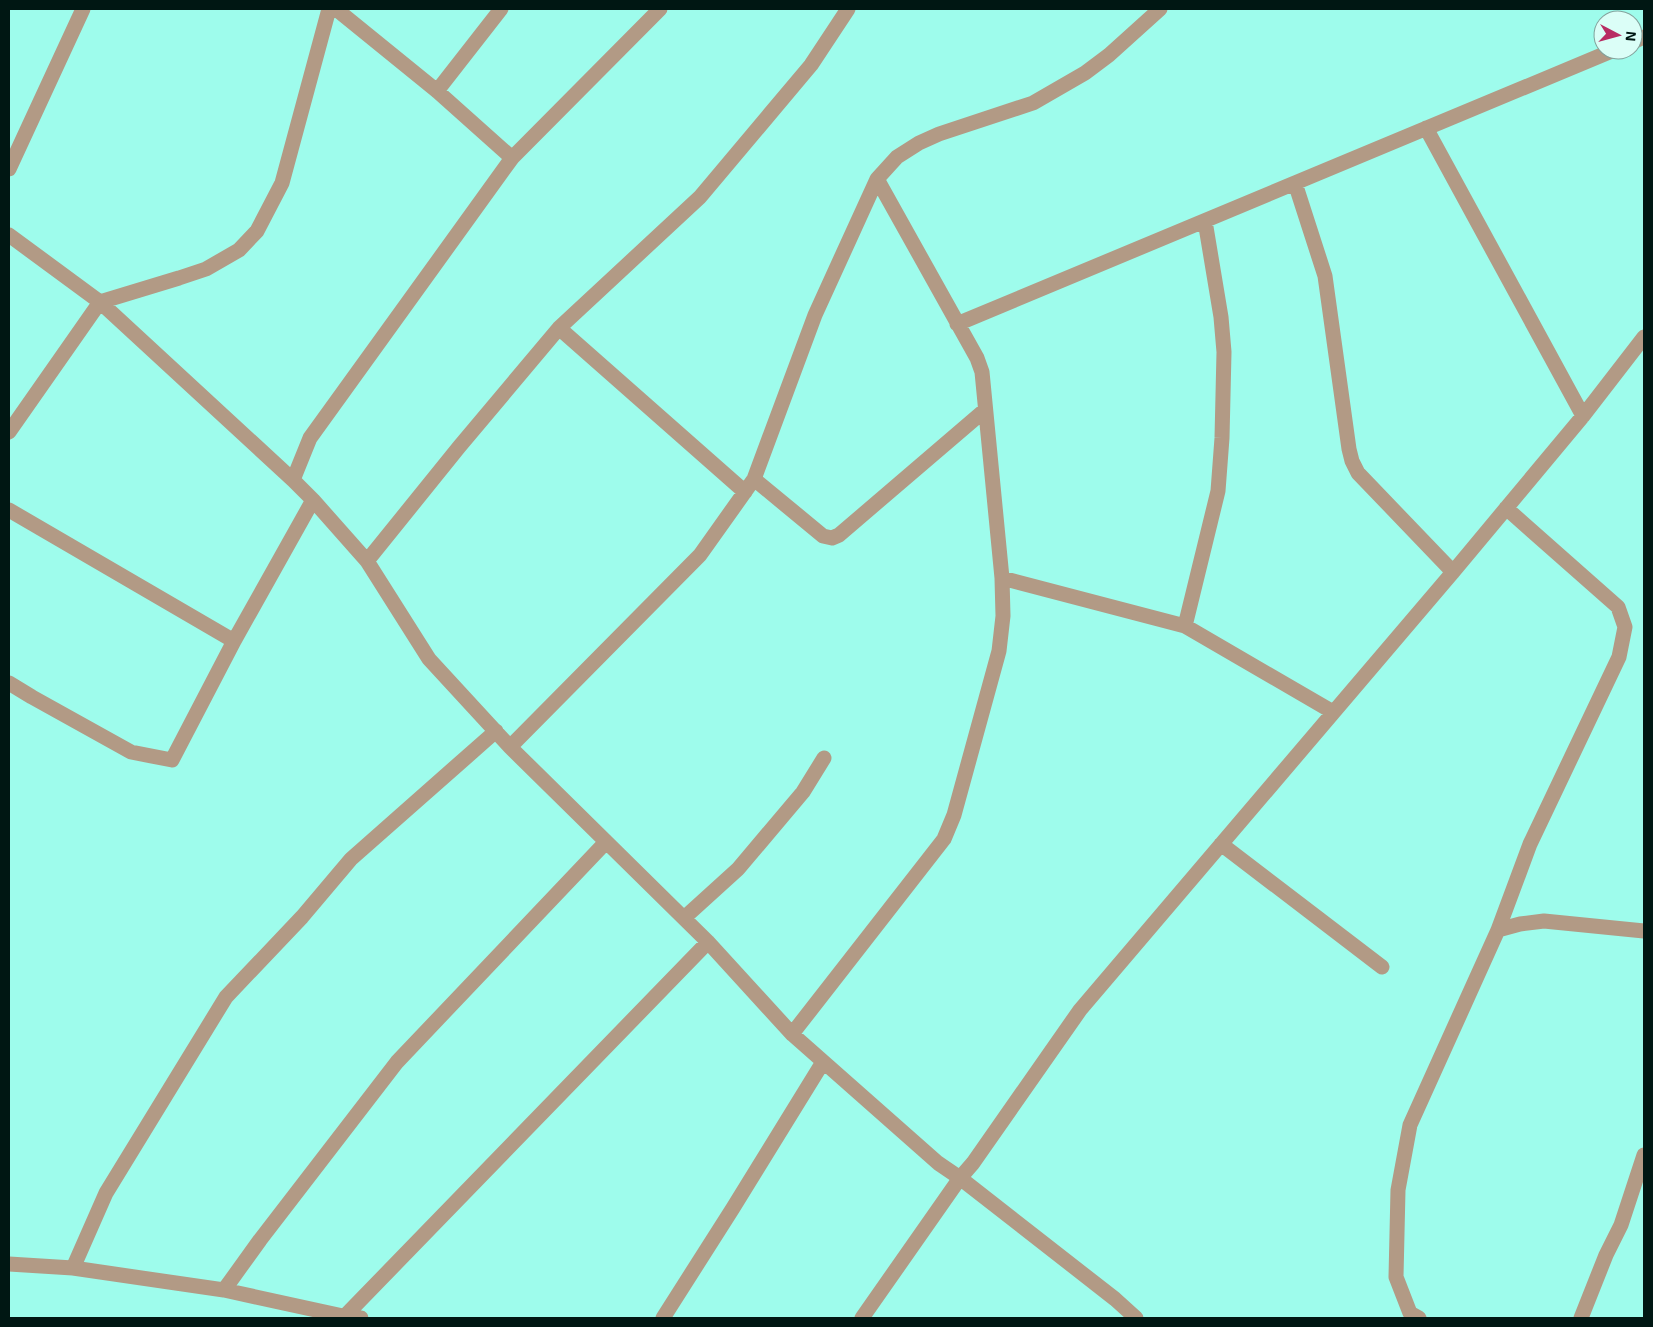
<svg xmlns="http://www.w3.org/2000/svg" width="1653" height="1327" font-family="'Exo 2',sans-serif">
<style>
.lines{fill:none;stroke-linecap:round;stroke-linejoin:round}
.street{stroke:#b29a85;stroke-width:15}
</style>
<rect width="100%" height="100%" fill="#9efcec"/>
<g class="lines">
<!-- street -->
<path class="street" d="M336,9L437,91L512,158
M848,9L811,65L700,197L559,328L459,447L367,561L429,659L510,747L708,942L792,1034L938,1163L960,1178L973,1163L1080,1010L1453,572L1583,416L1644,337
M1633,42L1644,37
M437,91L501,9
M1426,128L1583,416
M9,169L83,9
M1295,183L1325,276L1349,449L1352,461L1358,473L1453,572
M9,235L100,302L293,480L313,500L367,561
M957,324L1614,50
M559,328L745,492
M9,432L100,302L179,278L206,269L239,250L257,231L282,183L329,9
M754,479L823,536L832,538L839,535L985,410
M293,480L310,438L512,158L660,9
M9,510L234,641
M1002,578L1185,626L1333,712
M1185,626L1218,491L1222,438L1224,352L1221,317L1205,221
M9,683L32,697L131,752L172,760L234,641L313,500
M510,747L700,555L754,479L815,315L877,179L897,157L919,143L939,134L1033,103L1085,73L1109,55L1160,9
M1221,844L1382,967
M684,918L738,869L803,792L824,758
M1498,930L1520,924L1544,921L1644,931
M792,1034L944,839L954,815L999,651L1003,616L1002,578L982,372L977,358L877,179
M9,1264L73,1268L224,1290L343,1316L361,1318
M73,1268L106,1193L226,997L302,917L351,859L496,731
M224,1290L260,1240L397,1062L606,842
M343,1318L708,942
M663,1318L733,1208L823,1062
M862,1318L960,1178L1115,1299L1136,1318
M1419,1318L1410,1313L1396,1277L1398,1190L1410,1125L1498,930L1530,844L1619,657L1625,627L1618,607L1506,508
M1581,1318L1606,1255L1621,1225L1644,1155"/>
</g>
<!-- border -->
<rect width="1653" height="1327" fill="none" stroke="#001713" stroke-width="20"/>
<!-- north arrow -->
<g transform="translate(1618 35) rotate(96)"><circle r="24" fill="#dbfef7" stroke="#83a29c"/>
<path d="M0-4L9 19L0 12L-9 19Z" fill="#b82c63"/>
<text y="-8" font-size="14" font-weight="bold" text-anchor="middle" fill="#001713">N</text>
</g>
</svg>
